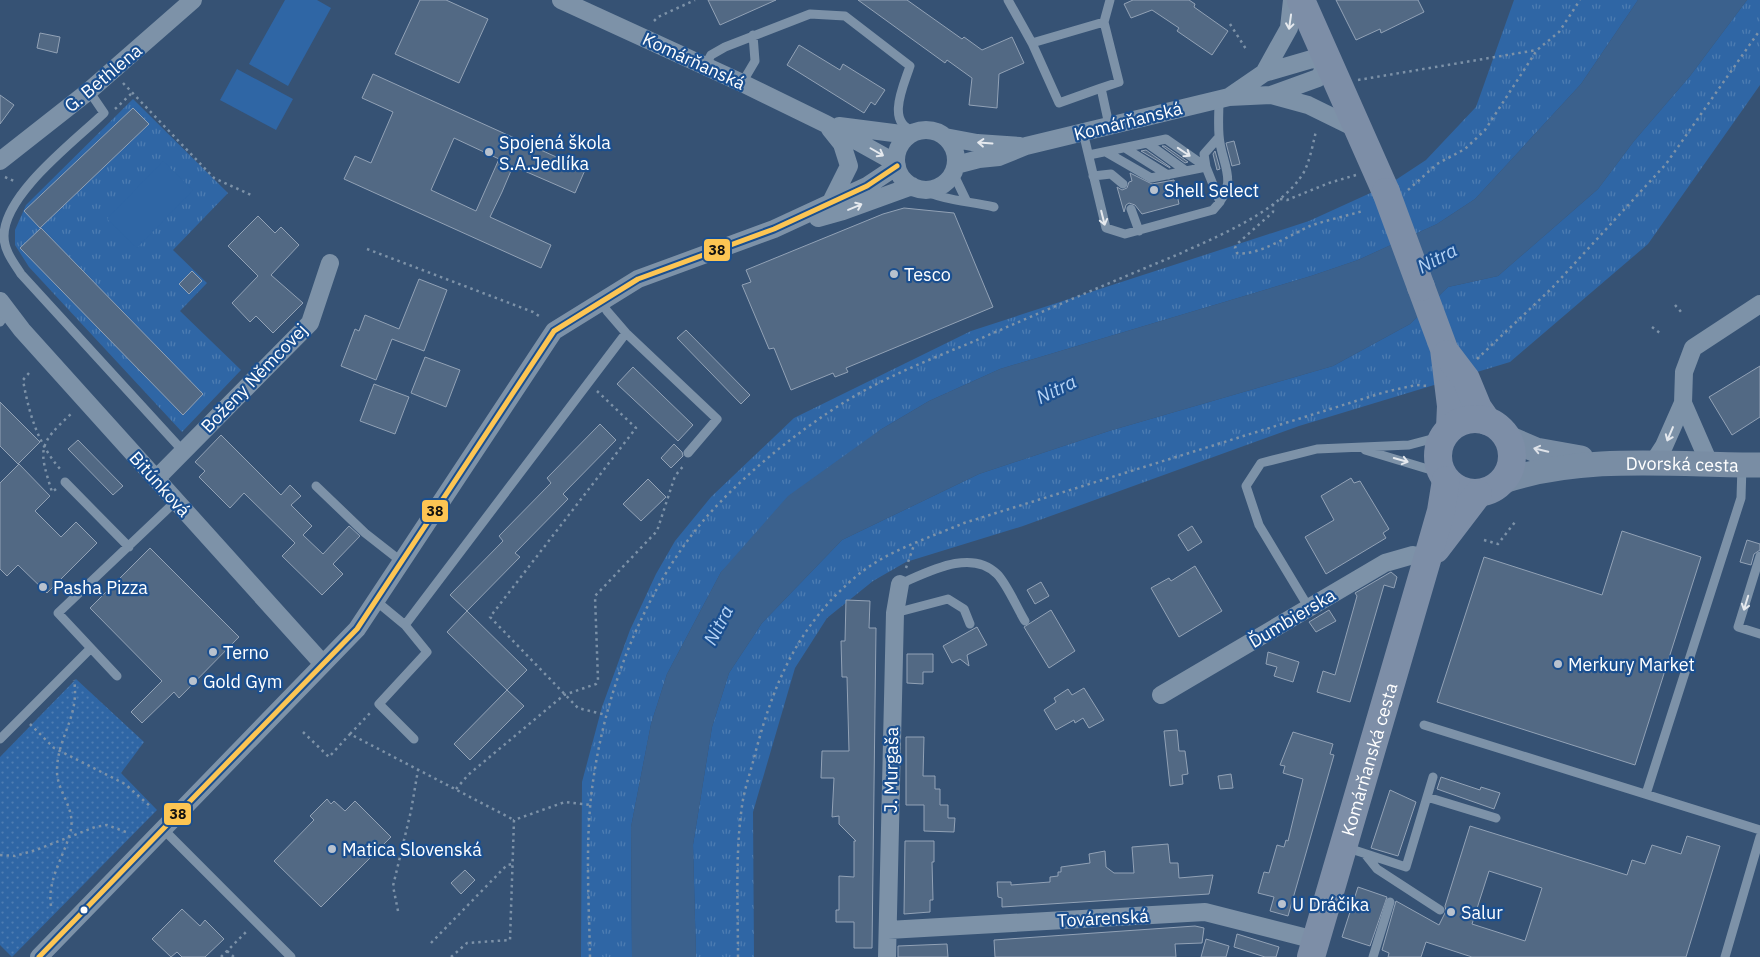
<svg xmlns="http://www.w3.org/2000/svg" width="1760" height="957" font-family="'IBM Plex Sans',sans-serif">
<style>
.grass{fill:url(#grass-tufts)}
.park{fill:url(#park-dots)}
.pitch{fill:#2f66a5}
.water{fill:#3b618d}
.building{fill:#526984;stroke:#92a2b6;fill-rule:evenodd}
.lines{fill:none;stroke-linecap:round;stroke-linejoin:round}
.path{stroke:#7d92a8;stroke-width:2.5;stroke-dasharray:2.5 4;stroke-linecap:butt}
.lane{stroke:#7d92a8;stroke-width:9}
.street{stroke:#7d92a8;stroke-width:18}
.secondary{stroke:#798da4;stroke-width:25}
.primary{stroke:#7d8ea7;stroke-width:28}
.primary-bridge{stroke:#7d8ea7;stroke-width:28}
.bus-1-casing{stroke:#1b4f8f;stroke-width:9}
.bus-1{stroke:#fcc553;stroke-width:5}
.oneway{stroke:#e5e9ee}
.oneway2{stroke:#dee2e8}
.poi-dot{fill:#b9c2ce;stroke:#1b4f8f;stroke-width:2}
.bus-dot{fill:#fff;stroke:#1b4f8f;stroke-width:2}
.labels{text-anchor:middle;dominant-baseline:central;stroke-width:4.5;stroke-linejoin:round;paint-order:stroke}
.street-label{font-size:18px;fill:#fff;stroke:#1b4f8f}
.poi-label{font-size:18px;fill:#fff;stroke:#1b4f8f;text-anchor:start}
.water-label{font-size:19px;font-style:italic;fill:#b5d3f5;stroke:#1b4f8f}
.line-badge{stroke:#1b4f8f;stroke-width:2}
.pale-badge-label{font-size:14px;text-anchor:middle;font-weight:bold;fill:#111}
</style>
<defs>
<pattern id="grass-tufts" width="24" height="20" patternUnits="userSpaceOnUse" patternTransform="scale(1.25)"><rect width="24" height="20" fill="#2f66a5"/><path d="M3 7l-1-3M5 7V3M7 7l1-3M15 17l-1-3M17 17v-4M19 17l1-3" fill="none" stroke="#4e7db2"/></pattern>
<pattern id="park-dots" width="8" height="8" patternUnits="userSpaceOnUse" patternTransform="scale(1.25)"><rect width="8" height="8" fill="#2f66a5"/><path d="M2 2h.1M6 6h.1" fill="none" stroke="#4e7db2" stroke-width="1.8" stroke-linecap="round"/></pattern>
</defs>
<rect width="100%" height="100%" fill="#365274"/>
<!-- grass -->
<path class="grass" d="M1514,0H1638L1581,84L1475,199L1437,224L1358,260L1311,276L1000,369L929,401L880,430L721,572L667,674L651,724L631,827L632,957H581L582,782L602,707L630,630L656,574L675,541L711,497L794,418L971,331L1309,221L1388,185L1426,160L1476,107Z
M1747,0H1760V85L1648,244L1510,362L1299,426L1023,526L906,562L873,581L827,618L795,668L753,812L754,957H696L693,845L712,727L729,673L762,623L842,540L979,474L1109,431L1333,366L1410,324L1448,287L1498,276L1598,189L1634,141L1690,76Z
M133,99L228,193L173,250L207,283L180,311L241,370L182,432L29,267L15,245V230L26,205Z"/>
<!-- park -->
<path class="park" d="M76,679L144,742L121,773L157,810L12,957L0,945V757Z"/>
<!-- pitch -->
<path class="pitch" d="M285,0H317L331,8L288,86L249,64Z
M237,69L293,99L276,130L220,100Z
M163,161L193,190L137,248L107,219Z"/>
<!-- water -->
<path class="water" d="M1638,0H1747L1690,76L1634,141L1598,189L1498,276L1448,287L1410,324L1333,366L1109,431L979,474L842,540L762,623L729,673L712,727L693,845L696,957H632L631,827L651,724L667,674L721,572L788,496L880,430L929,401L1000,369L1311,276L1358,260L1437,224L1475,199L1581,84Z"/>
<!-- building -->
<path class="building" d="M420,0H446L488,19L459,83L395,54Z
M708,0H776L720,25Z
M858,0H907L962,39L964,37L982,50L1012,37L1024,63L999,74L997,108L969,105L972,78L947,60L945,63Z
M1133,0H1189L1195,4L1194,7L1228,31L1212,55L1177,31L1179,28L1152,10L1131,18L1124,4Z
M1336,0H1418L1424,12L1381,33L1380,29L1356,40Z
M40,33L60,37L57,53L37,48Z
M799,45L840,70L843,64L885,90L875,105L871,102L864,113L787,65Z
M373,74L585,170L575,193L513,166L502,192L490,217L551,245L541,268L344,179L355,156L371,163L393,112L362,98ZM454,138L499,159L476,211L431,190Z
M0,95L14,105L0,124Z
M133,108L149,124L40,228L24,211Z
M1234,141L1240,164L1232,166L1226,143Z
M1162,146H1165L1188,162L1185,163Z
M1146,150L1170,167V168L1141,151Z
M1215,151L1220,169L1217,170L1213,154Z
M1130,173L1152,184L1174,180L1179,204L1142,214L1135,205L1129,203L1126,205L1124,212L1117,187L1122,190L1127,188L1129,182L1132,181Z
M904,208L954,213L993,307L846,368L848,372L835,377L833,373L791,390L774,348L769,349L742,285L751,282L746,270L883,214Z
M258,216L275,233L281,227L299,245L271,275L303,303L273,333L256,316L250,322L232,303L258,276L228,246Z
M41,228L203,394L183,415L20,248Z
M192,271L202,281L189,294L179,284Z
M419,279L447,290L424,351L392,339L376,380L341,366L355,329L359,331L365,315L399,329Z
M686,330L750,395L741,404L677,338Z
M425,357L460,370L446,407L411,393Z
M1760,366V417L1732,435L1709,397Z
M633,367L693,425L678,441L617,384Z
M374,384L409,397L395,434L360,421Z
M0,402L40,442L18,464L0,446Z
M600,424L616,440L563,494L568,499L515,553L520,557L467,611L450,595L503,541L499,536L551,483L547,478Z
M221,435L281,495L290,485L301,496L291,505L312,526L303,535L323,554L349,526L360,536L333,564L343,574L322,595L282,556L295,543L244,493L230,508L199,477L205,471L195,462Z
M78,440L123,486L113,495L68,449Z
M674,444L682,452L683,456L671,468L661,458Z
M19,464L50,496L35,511L61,537L76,522L97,543L47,593L18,565L7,576L0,569V483Z
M1351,478L1354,483L1360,481L1389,529L1383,533L1386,538L1326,574L1305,537L1334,520L1321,496Z
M648,479L666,497L641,521L623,504Z
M1192,526L1202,542L1188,551L1178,535Z
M1622,531L1701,557L1635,765L1437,702L1484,557L1602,595Z
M1747,540L1760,544V550L1754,554L1751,565L1740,562Z
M150,548L239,637L179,698L174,692L142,723L131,712L162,681L90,608Z
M1195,566L1222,611L1179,637L1151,588L1169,578L1171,581Z
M1391,572L1397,577L1394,588L1384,585L1350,702L1317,692L1323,671L1335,675L1357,596L1355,593Z
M1041,582L1049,596L1035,604L1027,590Z
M846,600L870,601L869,628H876L872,948H854V922H836V910H839V876L854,877V841H856L839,824V816L832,817L834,778H821L822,751H849L847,677H842L841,641H845Z
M1051,610L1075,651L1049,668L1024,627Z
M1329,610L1336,621L1316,632L1309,622Z
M467,611L527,670L507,690L447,632Z
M977,627L987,645L967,655L969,666L960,659L952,663L943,646Z
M1268,652L1299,662L1293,682L1274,676L1277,667L1266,664Z
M907,654H933V672H923V684L907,683Z
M1084,688L1104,720L1089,728L1083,718L1075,723L1074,720L1056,730L1044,710L1056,702L1054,698L1068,689L1072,695Z
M507,690L524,706L470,760L454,744Z
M1177,730L1179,751H1185L1188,774L1182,775L1183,784L1170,786L1164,731Z
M1293,732L1333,744L1330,754L1334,755L1288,916L1270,911L1274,897L1258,893L1264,872L1269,873L1277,845L1284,847L1286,840L1288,841L1303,779L1283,773L1285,766L1280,765Z
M906,737H924L923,776H935V789H940V805H948V818H955L954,832L924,831V805H906Z
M1231,774L1233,788L1220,789L1218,776Z
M1441,777L1480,790L1481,787L1500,793L1494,809L1437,789Z
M1390,790L1416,802L1398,856L1371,848Z
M327,799L331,804L334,801L345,811L355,801L391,837L321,907L274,861L314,820L310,816Z
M1470,826L1627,875L1632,860L1645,864L1652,845L1681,854L1687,836L1720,846L1686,957H1472L1426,942L1421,957H1388L1389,953L1382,950L1396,901L1439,925L1446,911L1445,906ZM1489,871L1542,888L1525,941L1472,924Z
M905,841H934V862H932L933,900H930V912L904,914Z
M1168,844L1170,863H1178L1179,878L1213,875L1209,894L1002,907V898L998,897L997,882H1011V885L1050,882V877L1058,876V872H1061V867L1090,863L1089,854L1105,851L1106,867L1114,873H1134L1132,847Z
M465,870L475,880L461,894L451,883Z
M1358,887L1387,897L1370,946L1342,937Z
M182,909L200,926L205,920L224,939L205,957H182L177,952L171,957L152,939Z
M1195,926L1204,928L1202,943L1175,944L1176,957H995L994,940Z
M1237,934L1279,947L1276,957H1265L1234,947Z
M1206,939L1229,946L1226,957H1201Z
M947,944L948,957H898V946Z"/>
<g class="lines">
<!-- path -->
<path class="path" d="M654,21L658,17L695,0
M1230,24L1246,49
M1358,80L1537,50
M123,83L214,178L251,195
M115,109L132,93
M5,177L16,182
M1408,190L1437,164L1465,149L1485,130L1537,50L1559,32L1580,0
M1280,199L1287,200L1329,183L1356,175
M1273,204V212L1237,244L1235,248L1237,253C1256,257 1292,234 1310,226C1327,220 1346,216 1363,211
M367,249L533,312L542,318
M1675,305L1682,313
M1652,327L1660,333
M1477,359L1552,288L1666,164L1760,30
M29,373L23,380C29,414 38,445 62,471
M597,391L636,428L490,617L578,708L606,715
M56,489L52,492C39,450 37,445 71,414
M1484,540L1498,544L1515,522
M906,568L914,545
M30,724L54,748L125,784L151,807
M303,732L329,757L350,734L514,820
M350,734L371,712
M456,789L468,775L564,695L596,684L598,680L595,596L657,531L675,476L685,464
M0,855L15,856L36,850L95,827L107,825L126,832
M51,906C47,878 65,856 71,829C75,806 56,791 57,769C58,736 80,716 74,680
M398,911L393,886L411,811L418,770
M431,943L507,865L512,864
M227,951L234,957
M221,957L248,930
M451,957L467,943L510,940L514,820L565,802L590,805
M590,957C589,902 585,844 592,789C603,702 636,611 688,540C725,489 795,432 848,400C889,375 934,358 977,340C1044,311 1111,282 1179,254C1218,236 1281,211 1304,172C1310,160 1313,144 1316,131
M738,957C738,907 735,855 742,806C744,790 750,774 754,758C773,684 798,624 859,574C889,550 929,538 964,523L1385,392L1416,385L1428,386"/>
<!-- lane -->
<path class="lane" d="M1008,0L1032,43L1059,103L1101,88
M1104,22L1110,0
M1032,43L1104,22L1119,82L1101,88L1109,125
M705,66L711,55L725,47L810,14L845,16L910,66C904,85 885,123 914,131
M742,83L755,61L753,35
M89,91L104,113C75,141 4,194 4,236C4,251 14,263 21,274L183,451
M1083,132L1106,228L1125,234L1213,210C1241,181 1221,166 1219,135C1218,123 1219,111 1219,99
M1219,137L1204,154L1206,167L1220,202
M1147,143L1186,171
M1125,148L1168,175
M1106,152L1151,178L1206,167
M1089,155L1166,139L1206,167
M953,173L966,200
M1093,176L1111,174L1123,184
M921,189C944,201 969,201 994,207
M1131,209L1139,231
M601,301L607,311L626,333L717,419L688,453
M0,322L8,311
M1365,450L1441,473
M65,482L129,547
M316,486L365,533L402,562
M1760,556L1738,627L1760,634
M900,584C928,572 971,548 997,574C1007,584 1017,608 1025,621
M376,601L405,625L427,652L379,704L414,739
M1309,608L1259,525L1246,486L1261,463L1317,449L1409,445L1443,436
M895,613L948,599L964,609L970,624
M405,625L626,333
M117,676L58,613L176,501
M1424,725L1760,830
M0,739L90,649
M1646,794L1741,498L1742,466
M1427,797L1496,818
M163,829L291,957
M1345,847L1406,867L1433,777
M1365,854L1377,869L1440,910
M1373,957L1390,902
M1725,957L1760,837"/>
<!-- street -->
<path class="street" d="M561,0L742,83L826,124L896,163
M1264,73L1289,28L1292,0
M1271,95L1308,105L1359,130
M839,126L909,135
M830,129L842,144L849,166L830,204
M896 160a30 30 0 1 1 60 0a30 30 0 1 1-60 0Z
M945,137L977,143L1020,146
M0,161L89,91L193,0
M956,165L979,159L999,157L1026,146L1229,97L1271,95L1318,78L1330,63L1312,59L1264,73L1229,97
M818,218L843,211L912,186
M0,301L22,330L323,664
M1683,403L1710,465
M1653,463L1664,446L1683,403L1684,372L1693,348L1760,304
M156,479L310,323L330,263
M1161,695L1385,563L1413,555L1427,560
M888,930L1205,912L1315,940
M39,957L357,629L554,331L638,279L774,229L867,186L897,166
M887,957L895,613L900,584"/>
<!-- secondary -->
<g class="secondary">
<path d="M1508,438L1536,450L1581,458"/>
<path id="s1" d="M1503,481C1586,454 1674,465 1760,465"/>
</g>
<!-- primary -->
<g class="primary">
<path d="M1301,0L1386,192"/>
<path d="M1421,287L1444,349L1451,406L1450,428"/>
<path d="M1447,354L1466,379L1478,408L1487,421"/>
<circle cx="1475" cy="456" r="37"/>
<path d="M1436,549L1478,494"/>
<path id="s2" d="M1311,957L1427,560L1441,511L1446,480"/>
</g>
<!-- primary-bridge -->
<path class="primary-bridge" d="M1386,192L1421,287"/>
<defs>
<path id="bus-1" d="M39,957L357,629L554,331L638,279L774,229L867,186L897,166"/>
</defs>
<!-- bus-1 casing -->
<use href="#bus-1" class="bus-1-casing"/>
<!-- bus-1 -->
<use href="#bus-1" class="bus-1"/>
</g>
<!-- one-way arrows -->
<defs><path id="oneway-shaft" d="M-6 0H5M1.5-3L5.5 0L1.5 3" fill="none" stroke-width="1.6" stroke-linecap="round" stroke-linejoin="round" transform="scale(1.25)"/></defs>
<g class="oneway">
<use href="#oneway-shaft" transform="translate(1290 22) rotate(98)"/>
<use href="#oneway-shaft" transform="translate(985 143) rotate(-176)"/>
<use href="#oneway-shaft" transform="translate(877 152) rotate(30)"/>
<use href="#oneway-shaft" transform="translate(1184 152) rotate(34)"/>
<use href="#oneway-shaft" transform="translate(855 207) rotate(-23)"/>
<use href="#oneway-shaft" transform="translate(1103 218) rotate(76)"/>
<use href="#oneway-shaft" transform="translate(1670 434) rotate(113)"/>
<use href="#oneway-shaft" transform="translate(1401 460) rotate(16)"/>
<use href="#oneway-shaft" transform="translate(1746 603) rotate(107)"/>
</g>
<use class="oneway2" href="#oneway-shaft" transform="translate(1541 450) rotate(-166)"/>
<!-- markers -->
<g class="poi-dot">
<circle cx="489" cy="152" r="5"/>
<circle cx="1154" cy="190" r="5"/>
<circle cx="894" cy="274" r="5"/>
<circle cx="43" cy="587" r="5"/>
<circle cx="213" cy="652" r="5"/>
<circle cx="1558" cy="664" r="5"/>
<circle cx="193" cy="681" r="5"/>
<circle cx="332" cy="849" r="5"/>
<circle cx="1282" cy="904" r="5"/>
<circle cx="1451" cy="912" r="5"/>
</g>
<circle class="bus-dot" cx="84" cy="910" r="4.5"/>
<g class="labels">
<!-- street labels -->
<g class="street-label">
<text transform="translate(694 61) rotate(25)">Komárňanská</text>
<text transform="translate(103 78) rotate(-40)">G. Bethlena</text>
<text transform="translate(1128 121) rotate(-14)">Komárňanská</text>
<text transform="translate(254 378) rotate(-46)">Boženy Němcovej</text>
<text stroke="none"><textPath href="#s1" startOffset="181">Dvorská cesta</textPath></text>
<text transform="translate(160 484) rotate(48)">Bitúnková</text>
<text transform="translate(1292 618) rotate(-31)">Ďumbierska</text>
<text stroke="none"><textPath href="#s2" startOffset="206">Komárňanská cesta</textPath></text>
<text transform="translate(891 770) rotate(-89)">J. Murgaša</text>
<text transform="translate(1103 918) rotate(-3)">Továrenská</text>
</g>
<!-- poi labels -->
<g class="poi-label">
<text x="499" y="142">Spojená škola<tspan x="499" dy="21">S.A.Jedlíka</tspan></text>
<text x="1164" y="190">Shell Select</text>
<text x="904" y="274">Tesco</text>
<text x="53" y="587">Pasha Pizza</text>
<text x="223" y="652">Terno</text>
<text x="1568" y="664">Merkury Market</text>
<text x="203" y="681">Gold Gym</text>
<text x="342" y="849">Matica Slovenská</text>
<text x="1292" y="904">U Dráčika</text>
<text x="1461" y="912">Salur</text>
</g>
<!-- water labels -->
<g class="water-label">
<text transform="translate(1437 258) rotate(-28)">Nitra</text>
<text transform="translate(1056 389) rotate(-26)">Nitra</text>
<text transform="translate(718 625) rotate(-63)">Nitra</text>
</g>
</g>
<g class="line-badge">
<rect x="703" y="238" width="28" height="24" rx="5" fill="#fcc553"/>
<rect x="421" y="499" width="28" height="24" rx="5" fill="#fcc553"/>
<rect x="163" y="802" width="29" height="24" rx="5" fill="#fcc553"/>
</g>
<g class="pale-badge-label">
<text x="717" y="255">38</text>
<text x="435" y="516">38</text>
<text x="178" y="819">38</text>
</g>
</svg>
